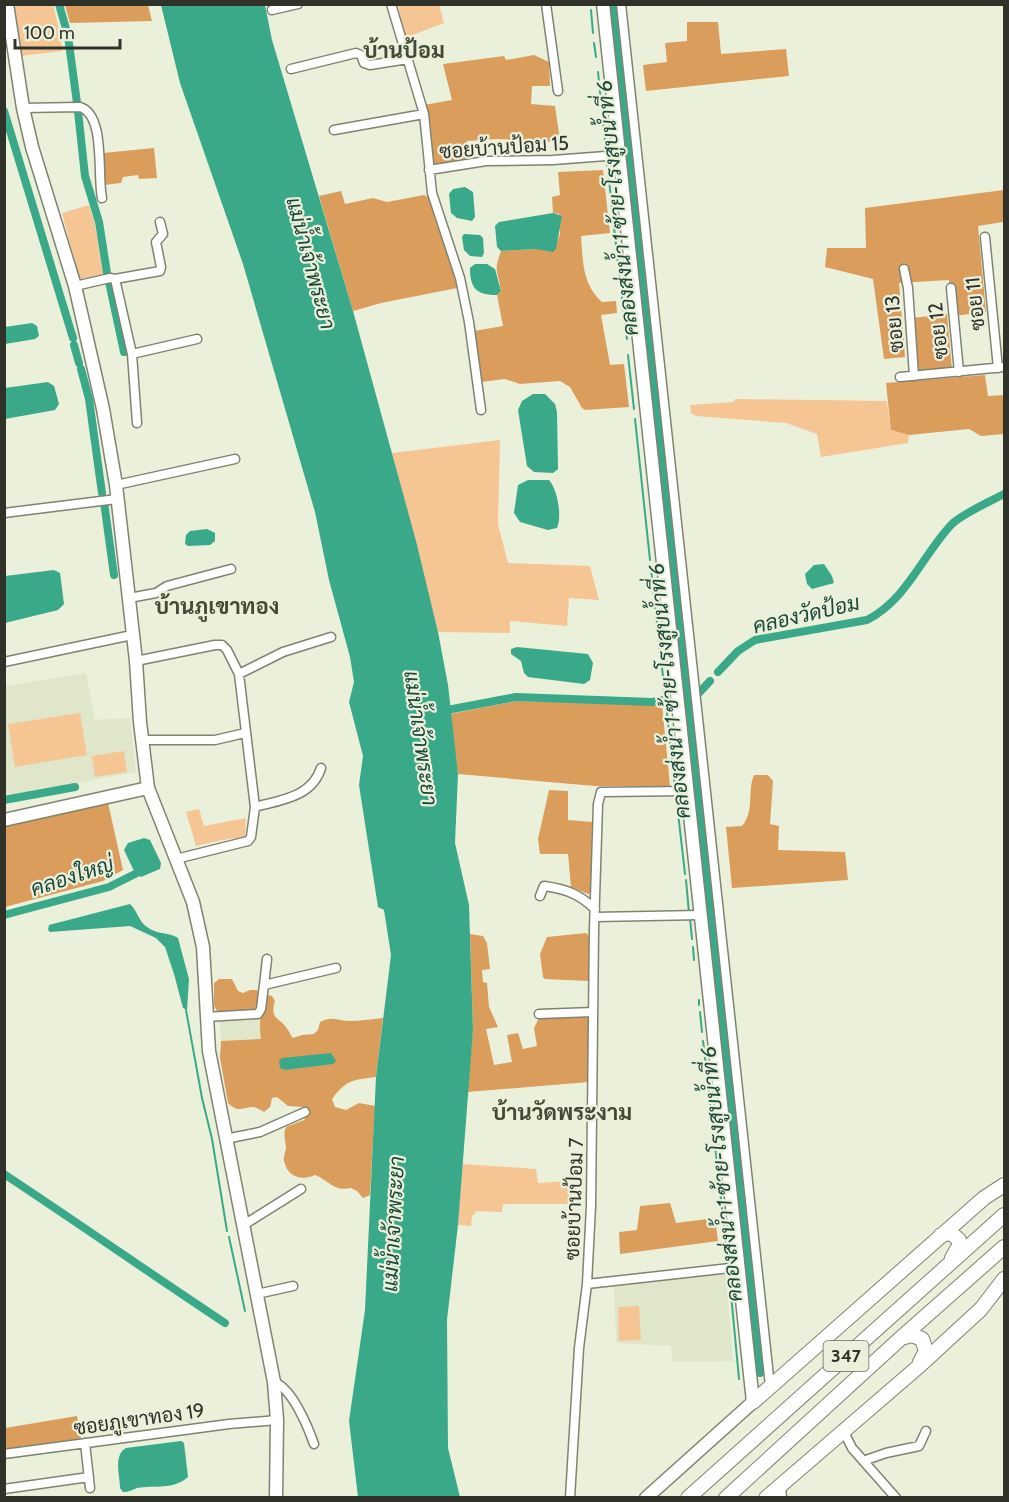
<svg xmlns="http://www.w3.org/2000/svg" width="1009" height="1502" font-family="Cabin,Sarabun,sans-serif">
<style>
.built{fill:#e0e6ca}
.green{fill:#f6c594}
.forest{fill:#db9d5c}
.water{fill:#39a989}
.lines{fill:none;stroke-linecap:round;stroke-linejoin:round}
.stream{stroke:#39a989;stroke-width:2}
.canal{stroke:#39a989;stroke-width:8}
.street-casing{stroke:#7f8371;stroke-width:11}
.secondary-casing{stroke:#7f8371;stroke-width:15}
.primary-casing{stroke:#7f8371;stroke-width:16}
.street{stroke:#fff;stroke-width:8}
.secondary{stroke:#fff;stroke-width:12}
.primary{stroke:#fff;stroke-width:14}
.labels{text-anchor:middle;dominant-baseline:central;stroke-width:4.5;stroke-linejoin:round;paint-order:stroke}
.shield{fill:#ebf0db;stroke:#686b5f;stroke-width:1.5}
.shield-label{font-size:18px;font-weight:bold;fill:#30322a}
.street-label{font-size:20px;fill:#30322a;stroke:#ebf0db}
.water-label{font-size:21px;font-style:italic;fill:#1a483b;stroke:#ebf0db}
.quarter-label{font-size:22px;font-weight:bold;fill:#444837;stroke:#ebf0db}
</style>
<rect width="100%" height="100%" fill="#ebf0db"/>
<!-- built -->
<path class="built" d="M86,673L95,720L130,718L136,772L5,796V686Z
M259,1019L261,1039L221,1041L220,1021Z
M726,1274L733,1361L672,1362L671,1346L616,1343L614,1284Z"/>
<!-- green -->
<path class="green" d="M12,5H53L61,36L62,51L21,56Z
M398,5H439L444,23L405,38Z
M89,205L95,224L103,275L79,279L62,213Z
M735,399L887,401L891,430L909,435L908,443L821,457L817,434L786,423L696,416L691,413L690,405L733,402Z
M500,440L498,524L508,563L590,566L599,600L569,598L567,626L510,621V633L438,632L392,453Z
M80,713L87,755L15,767L8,724Z
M124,751L127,772L95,777L92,756Z
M199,809L204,826L246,818L245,837L222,840L196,846L186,812Z
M462,1164L536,1169L538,1183L569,1181V1204H503L502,1212L477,1211L472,1216L471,1226L458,1225Z
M639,1306L641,1340L619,1341L618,1307Z"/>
<!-- forest -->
<path class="forest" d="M65,5H148L152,21L70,23Z
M687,22H718L721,54L786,49L789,76L646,91L643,65L667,62L665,43L687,41Z
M534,55L549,62L550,86H532L531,104L555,106L560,140L557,142L498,139L467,141L468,160L431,164L424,105L452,100L443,64L504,56L506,60Z
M154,148L157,178L139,179L138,175L123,177L121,183L104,185L103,153Z
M603,170L610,233L581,236C583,261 582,284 602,302L616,301L617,313L601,315L610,365L624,364L629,407L585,410L582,408L570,387L560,381L520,384L505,379L481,382L474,331L503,326L497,295L501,291C498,269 493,274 501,251L536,249L556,244L560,234L559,214L553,213L552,197L560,195L558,172Z
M1004,190L1003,222L978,226L986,312L954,316L949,280L899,283L905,357L884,359L873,279L825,267L827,248H866L865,208Z
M341,191L345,204L373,198L387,202L424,195L428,197L442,232L457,288L381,303L353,311L319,196Z
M947,314L952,370L917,373L912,318Z
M985,375L988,396L1004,395V434L981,436L969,429L909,435L891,430L886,383Z
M517,701L662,704L670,786H595L458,774L450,714Z
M754,775H768L773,781L770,824L779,826L778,850L845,852L848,880L732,888L726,827L742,826C755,811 747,791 754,775Z
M549,790L568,791V820L592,822L591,893L588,894L571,887L568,854H540L538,839Z
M108,803L123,870L103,881L5,907V824Z
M586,933L590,937L589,981L545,979L543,977L540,954L547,937Z
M470,934L483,936L487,943L490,969L482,970L483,982L487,983L489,1007L498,1027L486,1029L494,1065L512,1062L507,1035L518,1033L523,1049L537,1046L534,1028L539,1018L588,1016L589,1082L467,1092L473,1030Z
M219,979H232L238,991L243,993L250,990H257L259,995L257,1009L249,1013L217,1011L214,1006V983Z
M269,995L272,996L275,1001C269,1021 281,1017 288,1030C290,1033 291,1036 293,1038L302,1035L314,1034L318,1030L320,1022C331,1016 337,1020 348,1021C360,1021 372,1019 383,1018L376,1077C353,1080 347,1079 332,1099L335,1107L346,1110L359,1103L375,1106L370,1195L363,1198L357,1191L351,1188C333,1192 329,1180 315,1175C302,1181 288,1178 284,1161C283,1156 286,1152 286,1147C285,1138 283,1135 286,1127L304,1120L307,1115L304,1107L288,1106L277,1097L272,1098L270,1107L264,1112C263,1111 255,1107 254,1107C242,1107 239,1114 228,1103L220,1058L221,1041L261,1039C259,1025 259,1006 269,995Z
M670,1203L676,1223L715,1218L718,1241L620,1254L619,1232L637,1230L640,1206Z
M77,1416L81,1439L5,1450V1428Z"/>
<!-- water -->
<path class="water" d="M161,5H265L272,40L353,311L416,541L438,632L448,685L458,774L455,843L469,905L473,1030L458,1225L447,1320L448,1448L460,1497H358L349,1421L365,1310L376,1077L391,955L384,910L378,907L359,785L363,756L349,702L354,682L350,657L329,580L315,512L243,264L180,83Z
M465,187L473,192L475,217L472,221L457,218L451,213L449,194L453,189Z
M553,213L562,216L556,249L553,252L536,249L501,251L497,247L495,226L499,222Z
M464,234L480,235L483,238L484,253L482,257L470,256L464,250L462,237Z
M475,264H487L495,269L501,291L497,295C477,295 470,289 470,268Z
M32,323L37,326L39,336L35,339L5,344V327Z
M48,382L54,386L59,404L55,410L5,419V388Z
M533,394H545L555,404L557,412L558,469L553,473L534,472L527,466L518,410L522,401Z
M528,480H549C558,490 562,517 557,528L548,530L520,522L514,513L518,485Z
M207,529L215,533V541L210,545L188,546L185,544L186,535L190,531Z
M824,564L832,576L834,583L812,589L807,584L805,574L814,565Z
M54,570L60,573L64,604L58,610L5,623V576Z
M517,647L588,654L593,663L590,680L584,684L528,677L524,673L521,661L511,654V649Z
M144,838L150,840L161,863L160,869L141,877L134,871L124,850L128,843Z
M130,904C137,910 139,922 147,927C157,935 170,932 178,938L189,979L187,1010L183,1008L174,974L165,947L156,938L130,926L50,932L48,930L49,925Z
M331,1053L336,1061L333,1064L285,1070L280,1068L279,1061L282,1058Z
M181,1441L184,1443L188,1477C174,1490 154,1485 137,1488C132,1490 129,1492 123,1492L120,1488C120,1476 113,1455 126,1448Z"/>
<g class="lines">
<!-- stream -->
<path class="stream" d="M591,10L593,33
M594,43L596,57
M598,72L601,102
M602,109L606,152
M607,161L618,264
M619,271L627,339
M628,355L634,409
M635,419L650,560
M651,569L660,651
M661,658L675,787
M676,795L685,874
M686,880L689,913
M690,918L692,939
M693,947L694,960
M699,1000V1005
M186,1010L202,1098L212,1139L227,1231
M700,1012L702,1032
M703,1041L707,1074
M708,1081L728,1263
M229,1237L245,1311
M729,1273L739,1379"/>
<!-- canal -->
<path class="canal" d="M59,4L68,36L77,103
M613,4L760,1373
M4,111L73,338
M78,111L85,176L99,222L107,273
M109,282L124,352
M74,345L79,363
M81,369L89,399L102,493
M104,502L114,575
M718,672L738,651L755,640L867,620C907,600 923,554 952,524C962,514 991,501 1004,494
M698,694L710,681
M442,711L516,697L652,702L669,699
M4,800L75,787
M4,915L109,887L145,869
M4,1174C78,1223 151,1274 225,1323"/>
<defs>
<path id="street" d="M391,4L424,114L432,193L460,278L469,322L481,410
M546,4L558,91
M621,4L770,1386
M272,10L298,4
M291,69L356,53L361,55L364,63L370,65L408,59
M23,108L80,107C106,115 97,176 102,198
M334,130L424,114
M429,170L486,161L553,160L619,155
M985,237L998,368
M904,269L908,288L914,376
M115,279L160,271L161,267L156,242L163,234L160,222
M75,286L110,278L115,279L132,354L137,423
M951,288L959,372
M132,354L197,339
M900,377L1004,367
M116,485L235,459
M4,513L117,499
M129,598L156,593L167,586L231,569
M136,661L215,645H222L227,650L239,674L255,807
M4,662L132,635
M239,674L283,652L331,637
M142,740H215L245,733
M176,859L248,841L251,837L255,807C281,800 312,797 321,768
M540,896L544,886C566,889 579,894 595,909
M595,917L701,915
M264,985L267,959
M539,1014L593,1012
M206,1017L258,1014L261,1009L264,985L336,968
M225,1139L260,1132L305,1112
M242,1226L301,1189
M587,1284L739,1267
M257,1294L293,1286
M274,1382C292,1388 308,1427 314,1444
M843,1430L852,1448L896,1498
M85,1443L90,1488
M4,1454L229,1424L277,1420
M863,1461L886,1453L919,1446L926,1431
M781,1485L782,1498
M4,1489L89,1477
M570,1498L579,1348L587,1284L591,1206L594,929L598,804L601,792L687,791"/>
<path id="secondary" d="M7,4L23,108L32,147L75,286L103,409L116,485L136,661L140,722L148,788L193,902L203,947L209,1051L274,1382L277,1420L276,1498
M603,4L753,1402L646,1498
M4,820L148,788"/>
<path id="primary" d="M941,1235L951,1233L959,1240V1246L952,1258
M901,1338L912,1335L922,1339L926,1351L920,1362
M753,1402L984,1198L1004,1185
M688,1498L1004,1215
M726,1498L901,1338L1004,1247
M766,1498L918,1367L981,1309L1004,1279"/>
</defs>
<!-- street casing -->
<use href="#street" class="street-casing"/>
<!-- secondary casing -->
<use href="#secondary" class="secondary-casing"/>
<!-- primary casing -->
<use href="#primary" class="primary-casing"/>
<!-- street -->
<use href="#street" class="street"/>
<!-- secondary -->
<use href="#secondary" class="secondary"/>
<!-- primary -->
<use href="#primary" class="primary"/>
</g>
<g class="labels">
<!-- shield labels -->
<rect class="shield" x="823.5" y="1341" width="45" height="30" rx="4.5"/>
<g class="shield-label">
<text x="846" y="1356">347</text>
</g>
<!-- street labels -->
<g class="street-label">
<text transform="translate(504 147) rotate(-4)">ซอยบ้านป้อม 15</text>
<text transform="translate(975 304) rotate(-96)">ซอย 11</text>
<text transform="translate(894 324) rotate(-95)">ซอย 13</text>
<text transform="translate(938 331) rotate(-96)">ซอย 12</text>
<text transform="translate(574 1199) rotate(-88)">ซอยบ้านป้อม 7</text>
<text transform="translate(139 1419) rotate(-8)">ซอยภูเขาทอง 19</text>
</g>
<!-- water labels -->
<g class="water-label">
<text transform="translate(617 208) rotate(-96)">คลองส่งน้ำ 1 ซ้าย-โรงสูบน้ำที่ 6</text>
<text transform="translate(311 263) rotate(75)">แม่น้ำเจ้าพระยา</text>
<text transform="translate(806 614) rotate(-13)">คลองวัดป้อม</text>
<text transform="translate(669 691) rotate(-96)">คลองส่งน้ำ 1 ซ้าย-โรงสูบน้ำที่ 6</text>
<text transform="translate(421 738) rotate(82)">แม่น้ำเจ้าพระยา</text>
<text transform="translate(72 876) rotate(-18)">คลองใหญ่</text>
<text transform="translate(721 1174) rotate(-96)">คลองส่งน้ำ 1 ซ้าย-โรงสูบน้ำที่ 6</text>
<text transform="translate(393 1224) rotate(-87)">แม่น้ำเจ้าพระยา</text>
</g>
<!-- quarter labels -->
<g class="quarter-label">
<text x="404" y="50">บ้านป้อม</text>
<text x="217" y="606">บ้านภูเขาทอง</text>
<text x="562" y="1112">บ้านวัดพระงาม</text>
</g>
</g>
<!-- border -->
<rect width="1009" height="1502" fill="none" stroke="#30322a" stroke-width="12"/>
<!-- scale -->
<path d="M15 39v9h105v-9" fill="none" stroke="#30322a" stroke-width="3"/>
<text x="24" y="39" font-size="18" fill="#30322a" stroke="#ebf0db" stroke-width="4.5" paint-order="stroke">100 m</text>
</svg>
